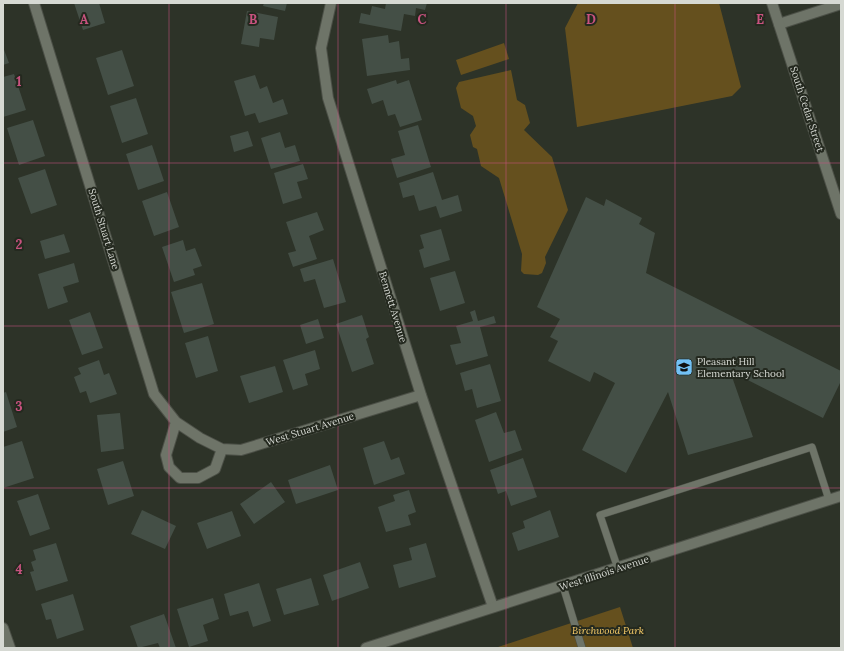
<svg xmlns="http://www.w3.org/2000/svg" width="844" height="651" font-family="Lora,serif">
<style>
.green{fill:#65501e}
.building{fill:#444f46}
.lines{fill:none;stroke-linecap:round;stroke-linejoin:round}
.lane-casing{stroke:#4c5047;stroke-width:8}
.street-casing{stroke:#4c5047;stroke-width:12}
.secondary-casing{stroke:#4c5047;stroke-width:12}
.lane{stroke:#6e7468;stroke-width:7}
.street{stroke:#6e7468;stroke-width:10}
.secondary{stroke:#6e7468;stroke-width:10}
.grid{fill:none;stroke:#c8527f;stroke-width:1;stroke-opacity:0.55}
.labels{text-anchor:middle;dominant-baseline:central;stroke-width:4;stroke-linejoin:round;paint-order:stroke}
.street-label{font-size:10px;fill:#d6d9d3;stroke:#24291f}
.poi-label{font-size:10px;fill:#d6d9d3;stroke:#24291f;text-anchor:start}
.park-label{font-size:10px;font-style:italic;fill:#fbcf6a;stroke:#24291f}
.grid-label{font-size:13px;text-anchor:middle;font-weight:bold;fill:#c8527f;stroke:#24291f;stroke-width:4;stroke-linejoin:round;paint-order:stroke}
</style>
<rect width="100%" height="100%" fill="#2d3328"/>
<!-- green -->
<path class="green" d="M578,3H719L741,87L732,96L577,127L565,28Z
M504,43L509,59L461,75L456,60Z
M511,70L517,100L525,105L530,123L524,130L552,157L568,210L545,257L546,263L542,273L538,275L524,274L521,271L522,254L499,178L481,166L477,149L473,147L470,135L476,126L473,116L461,108L456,88L459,82Z
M620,607L633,648H495Z"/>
<!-- building -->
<path class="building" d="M74,3H99L105,23L83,30Z
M264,3H287L285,11L263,6Z
M386,3H427L425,10L416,8L415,16L404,14L401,31L359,23L361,13L370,15L372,6L385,9Z
M247,11L278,17L274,40L260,38L259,47L241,44Z
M388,35L389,43L399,41L401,59L409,58L410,70L367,76L362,39Z
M3,47L9,63L3,65Z
M122,50L134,86L108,95L96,58Z
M14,74L26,110L3,117V77Z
M255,75L260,89L267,86L273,103L283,99L288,114L259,123L255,113L245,116L234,81Z
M396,80L397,84L409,80L422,120L400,127L395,114L388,116L383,100L372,104L367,89Z
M136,98L148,134L122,143L110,106Z
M33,120L45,156L19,165L7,128Z
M418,125L431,167L397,178L391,159L405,155L398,131Z
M248,131L253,146L234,152L230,136Z
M280,132L285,148L295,145L300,161L271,169L261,138Z
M152,145L164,181L138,190L126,154Z
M303,164L308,179L297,182L302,198L283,204L274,173Z
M45,169L57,205L31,214L18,178Z
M433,172L442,200L458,195L462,211L440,218L436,206L419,211L414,195L403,198L399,183Z
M167,192L179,227L154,236L142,201Z
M586,197L604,206L606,199L642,218L639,224L655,233L646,273L841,371V381L823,418L730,371L753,437L688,455L668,392L626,473L582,450L615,383L594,372L590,382L548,361L558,341L550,337L560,319L537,307Z
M317,212L324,230L309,236L317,259L293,267L288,253L296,251L286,222Z
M441,229L450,260L424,268L419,250L424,248L420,235Z
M64,234L70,252L45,259L40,241Z
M183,240L186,251L195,248L202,266L193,269L195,275L174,282L162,247Z
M333,259L346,302L324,308L315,279L304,282L300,269Z
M74,263L79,282L63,287L68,302L48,309L38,274Z
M455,271L465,303L440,311L430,278Z
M202,283L214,324L184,333L171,292Z
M475,310L478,321L494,316L496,323L480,327L488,356L456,365L450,345L461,343L456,326L473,321L470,312Z
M90,312L103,348L82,355L69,320Z
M362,315L369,337L366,339L374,364L352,372L336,324Z
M318,319L324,338L306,344L300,325Z
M208,336L218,371L196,378L185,343Z
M315,350L320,369L305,374L308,385L293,390L283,360Z
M99,360L104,375L109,373L117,394L90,403L86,391L80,393L74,377L81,374L78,368Z
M490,364L501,401L477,408L472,389L465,391L460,373Z
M275,366L283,392L249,403L240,376Z
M6,392L17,427L3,432V393Z
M496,412L504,433L515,430L522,450L489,462L475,420Z
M120,413L124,449L101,452L97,415Z
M22,441L34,478L3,488V470H4L3,447Z
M384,441L391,460L399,457L405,474L374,485L363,448Z
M523,458L537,497L511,506L506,491L498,494L490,470Z
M123,461L134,496L108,505L97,469Z
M330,465L338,490L296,504L288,480Z
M271,482L285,502L254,524L240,504Z
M409,490L416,512L408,515L411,525L386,532L378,507L395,501L393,495Z
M38,494L50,529L30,536L17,501Z
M142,510L176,526L165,549L131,534Z
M550,510L559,537L518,551L512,533L525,528L523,521Z
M232,511L241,536L207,549L197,523Z
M56,543L68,581L36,591L30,572L34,571L31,562L36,560L33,550Z
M426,543L436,577L399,588L393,565L412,560L409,548Z
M360,562L369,588L332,601L323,575Z
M311,578L319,605L284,615L276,589Z
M259,583L271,621L253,627L248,611L230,616L224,594Z
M73,594L84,630L57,639L51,619L46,620L41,604Z
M213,598L219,619L203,625L208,641L189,647L177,609Z
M164,614L176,648H160L158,643L138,648L130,626Z"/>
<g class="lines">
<defs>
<path id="lane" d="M618,569L600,515L812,447L829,500
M563,586L582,648"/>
<path id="street" d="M34,3L154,394L176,422L200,438L222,449L241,450L421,395
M331,3L321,48L328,98L421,395L493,607
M779,24L841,4
M176,422L166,455L169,467L180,478H198L215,469L222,449
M3,628L10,648"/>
<path id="secondary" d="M772,3L841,214
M366,648L841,496"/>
</defs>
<!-- lane casing -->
<use href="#lane" class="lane-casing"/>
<!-- street casing -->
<use href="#street" class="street-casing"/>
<!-- secondary casing -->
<use href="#secondary" class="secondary-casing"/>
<!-- lane -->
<use href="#lane" class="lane"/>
<!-- street -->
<use href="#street" class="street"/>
<!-- secondary -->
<use href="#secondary" class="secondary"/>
</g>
<!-- grid -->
<path class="grid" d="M169,3V648M338,3V648M506,3V648M675,3V648M3,163H841M3,326H841M3,488H841"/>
<!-- icons -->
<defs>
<symbol id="school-square" viewBox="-11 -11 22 22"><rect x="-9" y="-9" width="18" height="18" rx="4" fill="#72c1f5" stroke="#24291f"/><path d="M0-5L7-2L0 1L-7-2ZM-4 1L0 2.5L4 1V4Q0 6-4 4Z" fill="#111"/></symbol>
</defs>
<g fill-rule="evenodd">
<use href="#school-square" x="674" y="357" width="20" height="20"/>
</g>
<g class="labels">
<!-- street labels -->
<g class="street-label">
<text transform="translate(807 109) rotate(72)">South Cedar Street</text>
<text transform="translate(104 229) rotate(73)">South Stuart Lane</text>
<text transform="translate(393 307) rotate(73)">Bennett Avenue</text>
<text transform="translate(310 429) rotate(-17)">West Stuart Avenue</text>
<text transform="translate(604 573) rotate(-18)">West Illinois Avenue</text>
</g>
<!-- poi labels -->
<g class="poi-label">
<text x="697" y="361">Pleasant Hill<tspan x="697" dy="12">Elementary School</tspan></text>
</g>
<!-- park labels -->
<g class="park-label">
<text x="608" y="630">Birchwood Park</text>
</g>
</g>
<g class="grid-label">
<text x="84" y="24">A</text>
<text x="253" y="24">B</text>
<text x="422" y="24">C</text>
<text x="591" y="24">D</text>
<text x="760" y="24">E</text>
<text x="19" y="86">1</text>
<text x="19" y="249">2</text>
<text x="19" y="411">3</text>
<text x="19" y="574">4</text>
</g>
<!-- border -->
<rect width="844" height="651" fill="none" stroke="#d6d9d3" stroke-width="8"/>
</svg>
